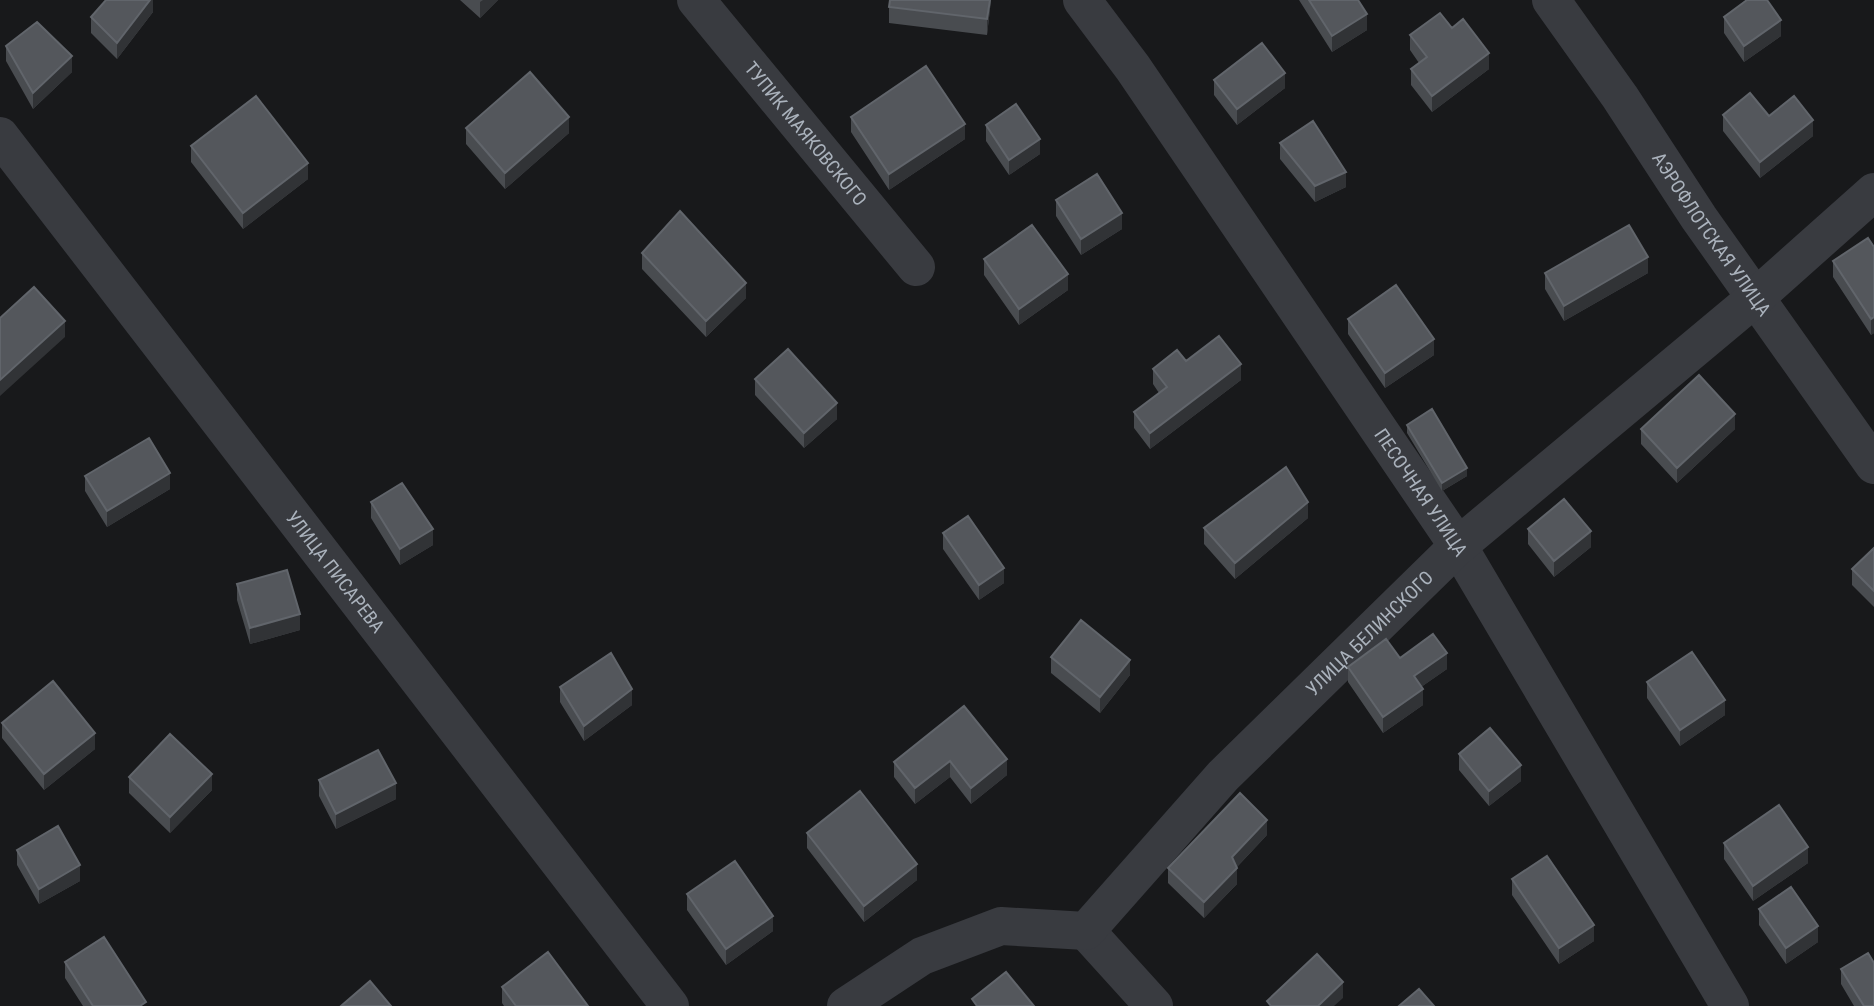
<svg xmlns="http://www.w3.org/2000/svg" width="1874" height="1006" font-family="'Roboto Condensed',sans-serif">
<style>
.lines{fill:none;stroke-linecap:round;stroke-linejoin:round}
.minor{stroke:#393b40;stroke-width:38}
.wall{fill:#494c50}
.shaded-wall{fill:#313336}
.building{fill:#54575c;stroke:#61656b;stroke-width:2}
.labels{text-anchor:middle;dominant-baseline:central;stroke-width:5;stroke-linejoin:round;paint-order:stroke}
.street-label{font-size:19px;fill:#aab2bc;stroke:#131416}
</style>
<rect width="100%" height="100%" fill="#18191b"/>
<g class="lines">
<!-- minor -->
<g class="minor">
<path id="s1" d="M696,0L916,267"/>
<path id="s2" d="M1082,0L1133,68L1458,546L1730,1006"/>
<path id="s3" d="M1551,0L1620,97L1699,218L1874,465"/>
<path id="s4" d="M0,136L670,1006"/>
<path d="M1086,931L1154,1006"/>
<path id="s5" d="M846,1006L922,956L1001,926L1086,931L1223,776L1458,546L1755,298L1874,192"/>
</g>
</g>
<!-- wall -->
<path class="wall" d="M153,0V12L117,59L91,33V17Z
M460,0H498L480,18Z
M991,0L987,35L889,23V7Z
M1299,0H1358L1367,30L1332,52Z
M1724,17L1781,36L1744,62L1724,33Z
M1452,28L1489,69L1432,112L1411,85V69L1419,63L1410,50V35Z
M6,46L72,72L33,109L6,61Z
M1214,80L1285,88L1237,125L1214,95Z
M1723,115L1769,116L1813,136L1760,178L1723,131Z
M851,117L965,139L889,190L851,132Z
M986,125L1040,154L1009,175L986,141Z
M466,128L569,133L505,189L466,144Z
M1280,143L1346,187L1315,202L1280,159Z
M191,146L308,179L243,229L191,162Z
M1056,200L1122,229L1081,255L1056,216Z
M1874,247V333L1871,335L1833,277V261Z
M642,253L746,298L706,337L642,269Z
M984,259L1068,290L1019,325L984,275Z
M1545,273H1648L1564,321L1545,289Z
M1348,319L1434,355L1385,388L1348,334Z
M1186,361L1241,380L1150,449L1134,428V412L1159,393L1153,384V369Z
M755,379L837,419L804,448L755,395Z
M1407,425L1467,476L1442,491L1407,433Z
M1641,429H1735L1677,483L1641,444Z
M85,476L170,489L107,527L85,491Z
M371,502L433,545L400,565L371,518Z
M1308,518L1235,579L1204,544V528Z
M1528,529L1591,547L1554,577L1528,544Z
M943,533L1004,583L979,600L943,549Z
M1874,548V607L1852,585V569Z
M237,584L300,630L250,644L237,600Z
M1051,657L1130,675L1100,713L1051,673Z
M1400,658L1447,669L1421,687L1423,705L1383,733L1348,682V667Z
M1647,682L1725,715L1680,746L1647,698Z
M560,687L632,705L584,741L560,702Z
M2,723L95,749L44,790L2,738Z
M1459,754L1521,781L1489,806L1459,770Z
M1007,759V775L971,804L950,777L915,804L894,777V762Z
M129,777L212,790L170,833L129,793Z
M319,780L396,799L336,829L319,796Z
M807,833L917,880L864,922L807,848Z
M1267,835L1237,867V884L1204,918L1168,883V868Z
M1724,843L1808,863L1753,901L1724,859Z
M17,850L80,881L39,904L17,865Z
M1512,879L1594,941L1559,964L1512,895Z
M687,894L773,931L726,965L687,910Z
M1759,909L1818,942L1786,964L1759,925Z
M65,962L140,1006H83L65,978Z
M1841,969L1874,1006H1854L1841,984Z
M502,987L588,1006H504L502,1003Z"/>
<!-- shaded-wall -->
<path class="shaded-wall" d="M150,0H153V12L117,59V43Z
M483,0H498L480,18V2Z
M990,0H991L987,35V19Z
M1367,14V30L1332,52V36Z
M1781,20V36L1744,62V46Z
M1489,53V69L1432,112V96Z
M72,56V72L33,109V93Z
M1285,73V88L1237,125V109Z
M569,117V133L505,189V173Z
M1813,120V136L1760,178V162Z
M965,124V139L889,190V174Z
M1040,139V154L1009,175V160Z
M308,163V179L243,229V213Z
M1346,172V187L1315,202V186Z
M1122,213V229L1081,255V239Z
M1648,257V273L1564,321V306Z
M1068,274V290L1019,325V309Z
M746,283V298L706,337V321Z
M1874,317V333L1871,335V319Z
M65,321V337L0,396V380Z
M1434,339V355L1385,388V373Z
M1241,364V380L1150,449V433Z
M837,403V419L804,448V433Z
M1735,414V429L1677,483V468Z
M1467,468V476L1442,491V483Z
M170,473V489L107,527V511Z
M1308,502V518L1235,579V563Z
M433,529V545L400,565V549Z
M1591,531V547L1554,577V561Z
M1004,568V583L979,600V585Z
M300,614V630L250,644V628Z
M1447,653V669L1414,692V676Z
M1130,660V675L1100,713V697Z
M632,689V705L584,741V726Z
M1423,689V705L1383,733V717Z
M1725,700V715L1680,746V730Z
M95,733V749L44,790V774Z
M1007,759V775L971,804V788Z
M950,761V777L915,804V788Z
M1521,765V781L1489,806V791Z
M212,774V790L170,833V817Z
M396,783V799L336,829V814Z
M1267,820V835L1232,872V857Z
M1808,847V863L1753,901V886Z
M917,864V880L864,922V906Z
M80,865V881L39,904V889Z
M1237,868V884L1204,918V902Z
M773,916V931L726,965V949Z
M1594,925V941L1559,964V948Z
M1818,926V942L1786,964V948Z
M1343,982V998L1334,1006H1318Z"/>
<!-- building -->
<path class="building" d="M106,0H150L117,43L91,17Z
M890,0H990L987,19L889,7Z
M1309,0H1358L1367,14L1332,36Z
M1747,0H1767L1781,20L1744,46L1724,17Z
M1440,13L1452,28L1463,19L1489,53L1432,96L1411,69L1427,57L1410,35Z
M37,22L72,56L33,93L6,46Z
M1262,43L1285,73L1237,109L1214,80Z
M926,66L965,124L889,174L851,117Z
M530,72L569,117L505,173L466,128Z
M1750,93L1769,116L1794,96L1813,120L1760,162L1723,115Z
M256,96L308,163L243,213L191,146Z
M1016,104L1040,139L1009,160L986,125Z
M1313,121L1346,172L1315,186L1280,143Z
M1097,174L1122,213L1081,239L1056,200Z
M680,211L746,283L706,321L642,253Z
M1032,225L1068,274L1019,309L984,259Z
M1629,225L1648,257L1564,306L1545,273Z
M1868,238L1874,247V317L1871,319L1833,261Z
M1396,285L1434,339L1385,373L1348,319Z
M34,287L65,321L0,380V318Z
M1219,336L1241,364L1150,433L1134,412L1167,387L1153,369L1177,350L1186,361Z
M788,349L837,403L804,433L755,379Z
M1699,375L1735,414L1677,468L1641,429Z
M1432,409L1467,468L1442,483L1407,425Z
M149,438L170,473L107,511L85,476Z
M1286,467L1308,502L1235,563L1204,528Z
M402,483L433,529L400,549L371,502Z
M1564,499L1591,531L1554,561L1528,529Z
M968,516L1004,568L979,585L943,533Z
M1874,548V591L1852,569Z
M287,570L300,614L250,628L237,584Z
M1081,620L1130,660L1100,697L1051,657Z
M1433,634L1447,653L1414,676L1423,689L1383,717L1348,667L1386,639L1400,658Z
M1692,652L1725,700L1680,730L1647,682Z
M611,653L632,689L584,726L560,687Z
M53,681L95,733L44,774L2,723Z
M964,706L1007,759L971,788L950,761L915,788L894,762Z
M1490,728L1521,765L1489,791L1459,754Z
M170,734L212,774L170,817L129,777Z
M378,750L396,783L336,814L319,780Z
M860,791L917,864L864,906L807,833Z
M1240,793L1267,820L1232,857L1237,868L1204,902L1168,868Z
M1779,805L1808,847L1753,886L1724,843Z
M58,826L80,865L39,889L17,850Z
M1547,856L1594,925L1559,948L1512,879Z
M735,861L773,916L726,949L687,894Z
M1791,887L1818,926L1786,948L1759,909Z
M104,937L146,1002L140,1006H93L65,962Z
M548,952L588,1006H516L502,987Z
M1868,953L1874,963V1006H1864L1841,969Z
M1317,954L1343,982L1318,1006H1271L1267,1001Z
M1006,972L1034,1006H977L972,999Z
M370,981L391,1006H341Z
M1419,989L1434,1006H1399Z"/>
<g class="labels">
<!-- street labels -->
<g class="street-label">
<text stroke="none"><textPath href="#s1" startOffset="173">ТУПИК МАЯКОВСКОГО</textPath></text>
<text stroke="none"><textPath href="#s3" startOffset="284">АЭРОФЛОТСКАЯ УЛИЦА</textPath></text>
<text stroke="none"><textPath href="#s2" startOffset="598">ПЕСОЧНАЯ УЛИЦА</textPath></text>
<text stroke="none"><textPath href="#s4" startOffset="550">УЛИЦА ПИСАРЕВА</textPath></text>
<text stroke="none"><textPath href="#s5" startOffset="672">УЛИЦА БЕЛИНСКОГО</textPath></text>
</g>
</g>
</svg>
